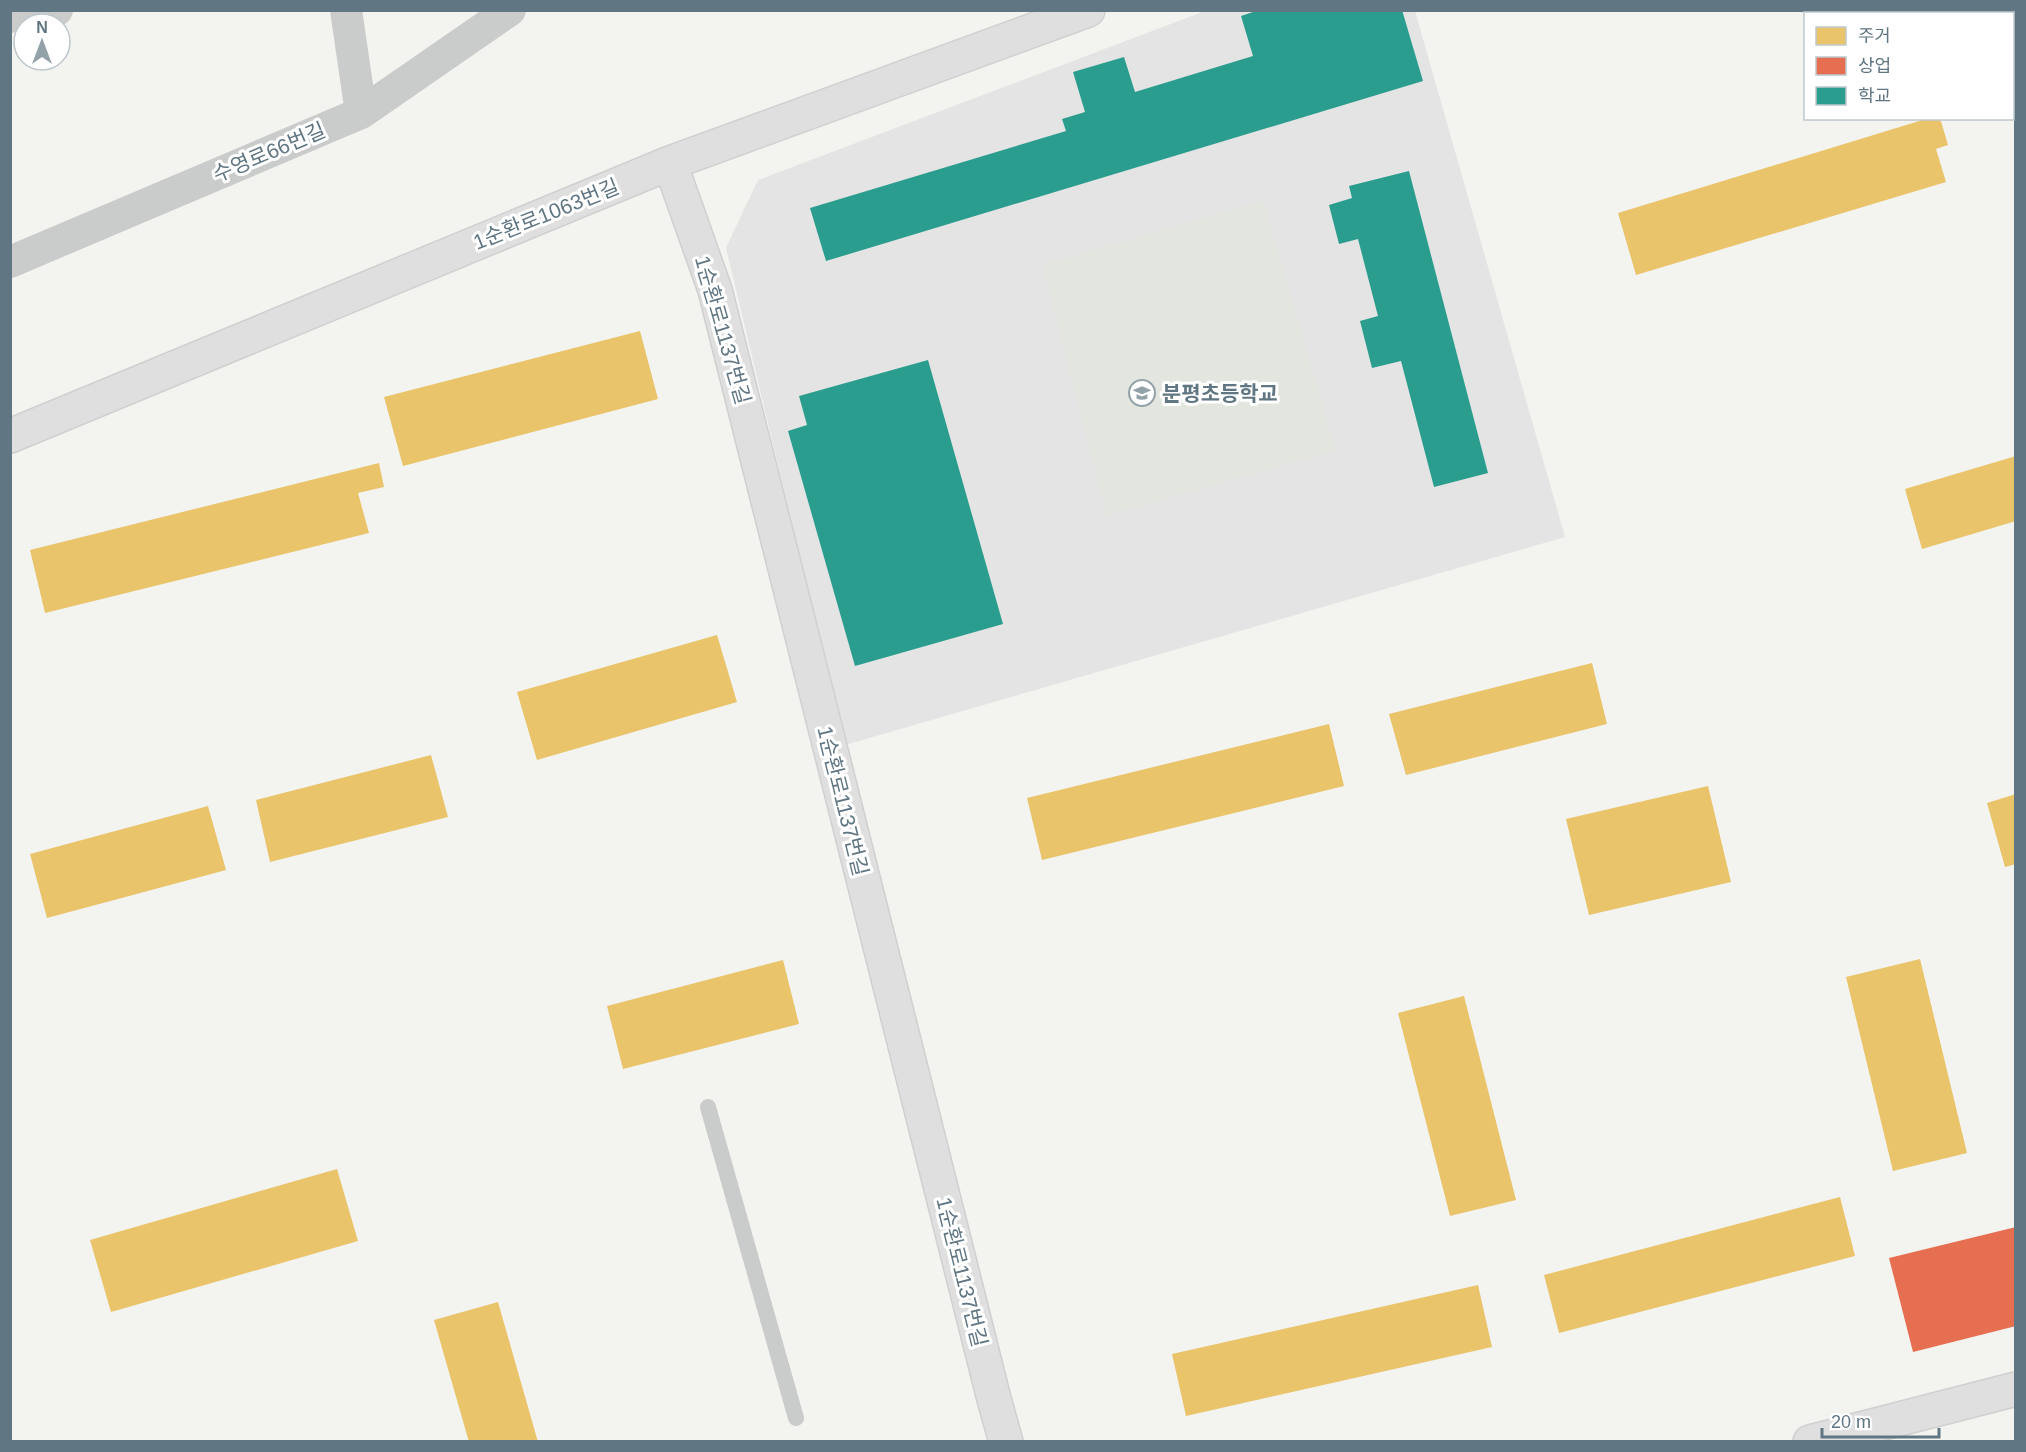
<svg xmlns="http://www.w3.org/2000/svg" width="2026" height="1452" font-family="Helvetica,'Noto Sans KR',sans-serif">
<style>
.built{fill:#e3e4e3}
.green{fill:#e2e6de}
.homes{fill:#e9c46a}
.shops{fill:#e76f51}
.schools{fill:#2a9d8f}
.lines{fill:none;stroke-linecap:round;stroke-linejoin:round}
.secondary-casing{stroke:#cfd0d0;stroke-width:36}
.lane{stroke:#cacbcb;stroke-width:16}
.street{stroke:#cacbcb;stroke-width:32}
.secondary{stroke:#dfdfdf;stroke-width:33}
.labels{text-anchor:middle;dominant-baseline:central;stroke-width:6;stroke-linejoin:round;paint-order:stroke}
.street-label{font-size:21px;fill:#607683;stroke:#fff}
.poi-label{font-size:21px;font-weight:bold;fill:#607683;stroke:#fff;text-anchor:start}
</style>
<rect width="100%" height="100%" fill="#f3f3f0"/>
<!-- built -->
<path class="built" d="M1205,11H1415L1565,537L845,745L726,248L758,180Z"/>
<!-- green -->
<path class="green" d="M1263,201L1335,450L1107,515L1043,265Z"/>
<!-- homes -->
<path class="homes" d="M1933,10H2000L2001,14H1934Z
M1929,118H1940L1948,145L1936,149L1946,182L1636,275L1618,213Z
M640,331L658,399L403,466L384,397Z
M2016,456V521L1922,549L1905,489Z
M379,463L384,487L358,493L369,533L45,613L30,550Z
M717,635L737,702L537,760L517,692Z
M1592,663L1607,724L1406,775L1389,714Z
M1329,724L1344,786L1042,860L1027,798Z
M431,755L448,817L270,862L256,800Z
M1708,786L1731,882L1589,915L1566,819Z
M2016,794V864L2005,867L1987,803Z
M208,806L226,870L47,918L30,854Z
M1920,959L1967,1153L1893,1171L1846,977Z
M783,960L799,1024L623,1069L607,1006Z
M1464,996L1516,1200L1450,1216L1398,1013Z
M337,1169L358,1241L111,1312L90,1240Z
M1840,1197L1855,1256L1559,1333L1544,1275Z
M1478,1285L1492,1347L1186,1416L1172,1354Z
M498,1302L538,1442H469L434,1320Z"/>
<!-- shops -->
<path class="shops" d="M2016,1227V1326L1913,1352L1889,1258Z"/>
<!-- schools -->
<path class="schools" d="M1259,10H1402L1423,81L826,261L810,208L1066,131L1062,119L1085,112L1073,72L1124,57L1135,92L1253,56L1241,16Z
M1409,171L1488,473L1434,487L1401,361L1372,368L1360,321L1378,316L1358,239L1339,244L1329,205L1352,198L1349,186Z
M928,360L1003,624L855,666L788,431L807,425L799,396Z"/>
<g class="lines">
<defs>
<path id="secondary" d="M670,163L715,290L994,1399L1006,1442
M10,436L670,163L1088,10
M1810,1442L2016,1389"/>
</defs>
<!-- secondary casing -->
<use href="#secondary" class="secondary-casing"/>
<!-- lane -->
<path class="lane" d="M708,1107L796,1418"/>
<!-- street -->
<path class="street" d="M346,10L361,113
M10,17L57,10
M10,262L361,113L510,10"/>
<!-- secondary -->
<use href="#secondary" class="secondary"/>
</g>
<!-- icons -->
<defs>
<symbol id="school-ring" viewBox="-11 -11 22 22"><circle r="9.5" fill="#fff" stroke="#93a2a9" stroke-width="1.5"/><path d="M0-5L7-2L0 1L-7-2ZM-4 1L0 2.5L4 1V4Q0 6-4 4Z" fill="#93a2a9"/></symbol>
</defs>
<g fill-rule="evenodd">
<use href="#school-ring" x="1127" y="378" width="30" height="30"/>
</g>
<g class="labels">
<!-- street labels -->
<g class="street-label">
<text transform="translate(269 152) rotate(-23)">수영로66번길</text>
<text transform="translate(546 214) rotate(-22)">1순환로1063번길</text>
<text transform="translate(723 330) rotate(74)">1순환로1137번길</text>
<text transform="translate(843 801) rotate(76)">1순환로1137번길</text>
<text transform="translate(962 1272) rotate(76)">1순환로1137번길</text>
</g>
<!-- poi labels -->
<g class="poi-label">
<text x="1162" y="393">분평초등학교</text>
</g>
</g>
<!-- border -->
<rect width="2026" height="1452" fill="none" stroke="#607683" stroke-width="24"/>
<!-- legend -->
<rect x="1804" y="12" width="210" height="108" fill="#ffffff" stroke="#bfc8cd" stroke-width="1.5"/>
<rect x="1816" y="27" width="30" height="18" fill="#e9c46a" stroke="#bfc8cd" stroke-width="1.5"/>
<text x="1858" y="42" font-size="18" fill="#607683">주거</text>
<rect x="1816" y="57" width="30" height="18" fill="#e76f51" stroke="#bfc8cd" stroke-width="1.5"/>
<text x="1858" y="72" font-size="18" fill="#607683">상업</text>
<rect x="1816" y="87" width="30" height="18" fill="#2a9d8f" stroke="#bfc8cd" stroke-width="1.5"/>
<text x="1858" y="102" font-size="18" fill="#607683">학교</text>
<!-- north arrow -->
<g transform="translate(42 42)"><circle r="28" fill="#ffffff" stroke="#bfc8cd" stroke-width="1.5"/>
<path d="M0-4.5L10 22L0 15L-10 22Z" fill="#93a2a9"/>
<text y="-9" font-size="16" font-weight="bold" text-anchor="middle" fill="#607683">N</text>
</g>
<!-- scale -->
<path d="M1822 1428v9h117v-9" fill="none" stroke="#607683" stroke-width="3"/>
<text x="1831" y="1428" font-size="18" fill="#607683" stroke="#ffffff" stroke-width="4.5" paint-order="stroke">20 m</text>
</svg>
